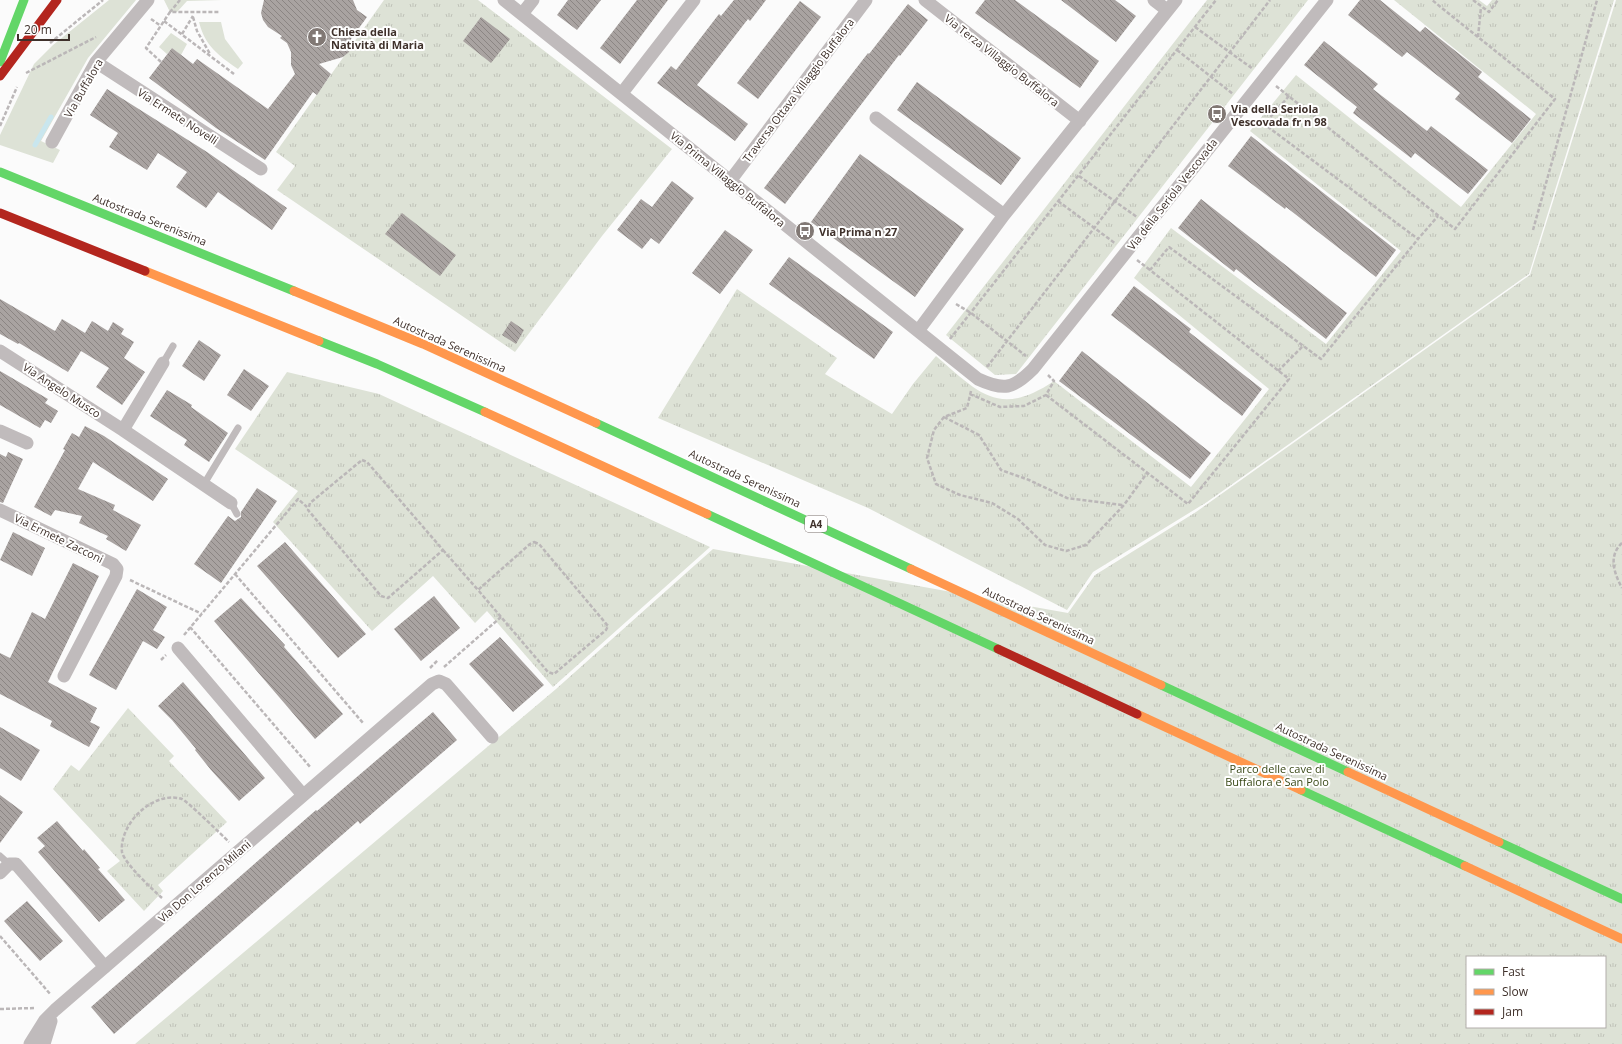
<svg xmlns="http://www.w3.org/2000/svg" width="1622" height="1044" font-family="'Open Sans',sans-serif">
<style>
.grass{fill:#dde2d6}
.park{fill:url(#park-tufts);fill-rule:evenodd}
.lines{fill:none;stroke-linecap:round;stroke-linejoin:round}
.stream{stroke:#c9e6ee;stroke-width:5}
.building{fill:url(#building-back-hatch)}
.path{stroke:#bbb7b8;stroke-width:2.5;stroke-dasharray:4 2;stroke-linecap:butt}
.lane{stroke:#c0bbbc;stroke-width:7}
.street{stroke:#c0bbbc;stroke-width:13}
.fast{stroke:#63d668;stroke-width:9}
.slow{stroke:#ff974d;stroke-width:9}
.jam{stroke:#b3261e;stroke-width:9}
.labels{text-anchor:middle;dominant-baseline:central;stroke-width:4;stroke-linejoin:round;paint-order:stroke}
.shield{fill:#fff;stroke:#796f6b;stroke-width:1}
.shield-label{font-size:10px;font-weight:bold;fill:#3f312b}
.poi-label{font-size:11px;font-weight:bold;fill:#3f312b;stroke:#fff;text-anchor:start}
.street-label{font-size:11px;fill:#3f312b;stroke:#fff}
.park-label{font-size:11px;fill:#384816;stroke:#fff}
</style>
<defs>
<pattern id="park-tufts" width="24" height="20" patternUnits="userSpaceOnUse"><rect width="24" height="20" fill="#dde2d6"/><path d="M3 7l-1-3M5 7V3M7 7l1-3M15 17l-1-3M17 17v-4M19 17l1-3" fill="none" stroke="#bfc2b8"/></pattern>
<pattern id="building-back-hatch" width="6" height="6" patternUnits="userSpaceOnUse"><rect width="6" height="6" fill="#a9a3a1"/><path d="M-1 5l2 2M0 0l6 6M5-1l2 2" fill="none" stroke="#8b8583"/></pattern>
</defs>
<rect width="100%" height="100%" fill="#fbfbfb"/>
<!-- grass -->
<path class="grass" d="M109,0H136L88,58L41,141L60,150L53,163L0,145V135L34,64L53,45Z
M164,0H222L187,1L177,12H170Z
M199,22H221L225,39L243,63L238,69C218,55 205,46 199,22Z
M171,33L187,44L181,55L172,48L167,54L159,47Z"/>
<!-- park -->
<path class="park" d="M384,0H478L672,149L602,236L515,352L277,190L295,166L276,152Z
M1207,0H1308L1016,374L995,375L946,335Z
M1394,0H1479L1487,6L1492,0H1614L1529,274L1207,502L1093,572L1067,610L868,508L658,418L737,289L837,358L825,374L892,414L913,384L936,356C979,393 999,418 1054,381L1191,487L1269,389L1134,278L1171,228L1326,344L1401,251L1250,131L1296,75L1461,207L1536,114Z
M1616,0H1622V1044H135L556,689L713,549L1068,613L1095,575L1196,512L1530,275ZM1467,957H1605V1027H1467Z
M287,372L379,394L710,547L553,687L487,611L475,623L433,576L372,631L273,522L298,491L235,449Z
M128,708L174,756L169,761L227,822L158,885L163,891L144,911L107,871L120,861L53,789L71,765L79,771Z"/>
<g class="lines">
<!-- stream -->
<path class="stream" d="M35,145L51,117"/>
</g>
<!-- building -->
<path class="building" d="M264,0H353L357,10L367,17L351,39L349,52L343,57L319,64L331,74L317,95L313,92L265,160L216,128L149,78L172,48L193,64L197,59L268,109L295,74L291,65V52L287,43L280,38L282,36L268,27L263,20L261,13Z
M568,0H601L577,30L557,15Z
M637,0H668L620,64L600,48Z
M734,0H766L750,21L748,19L697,85L748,124L735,141L657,83L671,66L676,70L719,14L721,16Z
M985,0H1015L1099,61L1080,88L975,13Z
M1061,0H1115L1136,16L1116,42Z
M1360,0H1380L1420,32L1425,27L1482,72L1478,77L1531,119L1512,143L1455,99L1460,93L1407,52L1402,57L1348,15Z
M800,1L821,17L758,99L737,83Z
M908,4L928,20L900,56L899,55L785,204L764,188L868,53L869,54Z
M481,17L510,39L491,63L463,41Z
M1324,41L1378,84L1373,89L1427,131L1431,126L1488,170L1468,194L1415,153L1411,158L1353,113L1357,107L1304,65Z
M917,82L1021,158L1001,185L897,110Z
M107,89L207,152L287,208L272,230L218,192L206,208L176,187L187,172L158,153L147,170L109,147L118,133L90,115Z
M1251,136L1396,250L1376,277L1286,207L1285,209L1228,166Z
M860,154L964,229L915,297L811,222Z
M672,181L694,198L659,244L651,238L642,249L617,230L641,199L652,207Z
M1201,199L1347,313L1326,339L1236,269L1234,272L1178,228Z
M402,213L456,255L440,276L385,234Z
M725,230L753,250L720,294L692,273Z
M789,257L893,332L874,359L769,284Z
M1134,286L1191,329L1189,332L1262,389L1242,416L1111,315Z
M0,299L55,331L62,319L85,333L92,321L108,331L113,322L124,329L121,334L134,342L124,358L145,372L122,405L96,387L109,368L81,351L68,372L19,343L18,344L0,334Z
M511,321L524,330L516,344L502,335Z
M199,340L221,355L204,381L182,366Z
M1082,351L1211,453L1190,479L1059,381Z
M244,369L269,386L251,411L227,395Z
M0,371L48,399L45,403L58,411L51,423L45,420L40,428L0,405Z
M167,390L192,405L191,407L228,433L209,462L184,445L187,440L150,416Z
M85,426L104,436L168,479L153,501L93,462L78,489L115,505L113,510L141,525L126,551L106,539L108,536L79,523L82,516L55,510L51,516L34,507L65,450L63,449L72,433L79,437Z
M8,452L23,459L3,503L0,502V454L6,457Z
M257,488L277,501L221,583L194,564L228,516L235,521L241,517V512Z
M13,532L45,548L32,576L0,560Z
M285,542L366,634L338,658L257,566Z
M73,563L99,576L48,682L97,708L90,722L100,727L89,747L50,726L52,721L0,694V653L10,658L32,612L45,619Z
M137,589L167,607L153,630L165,637L157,649L143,641L116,690L89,675Z
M434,596L460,628L421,661L394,629Z
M241,598L285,645L284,647L343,714L315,739L214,621Z
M500,637L544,685L513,712L469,664Z
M183,682L265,778L239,801L211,770L195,750L196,749L172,720L158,706Z
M433,712L457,740L360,824L358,821L114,1034L91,1007L316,810L317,811Z
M0,727L40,750L21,781L0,768Z
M0,795L23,812L0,843Z
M57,821L83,851L84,849L100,868L98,869L125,900L99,922L38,852L45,846L37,838Z
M27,901L63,941L40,961L4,921Z"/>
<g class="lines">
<!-- path -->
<path class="path" d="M180,0L170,12H220
M1473,0L1489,12L1498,0
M193,17L197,31L210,54
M151,19L161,26
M164,21L234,74
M1195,27L1253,69
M182,34L193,16
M1478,37L1481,7
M50,43L103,0
M1177,50L1233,94
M161,62L146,48L170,12
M26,73L96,37
M1276,86L1455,229L1555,99L1432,0
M1289,96L1264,124L1418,239L1438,216
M0,126L17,87
M1079,176L1137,217
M1058,201L1116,244
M1533,230L1597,0
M1137,260L1150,270
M956,304L971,313L1026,356
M950,339L1216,0
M987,367L1270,0
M1278,371L1303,346
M971,391L967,408L944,417L934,430L927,458L936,484L960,495L992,503L1018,519L1045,545L1066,551L1086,545L1124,505L1147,473
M970,394L1000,407L1024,406L1046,395L1054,381L1048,375
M1046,395L1188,504L1289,379L1150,270L1169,247L1321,359L1418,239
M944,417L979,435L1001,470L1029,480L1067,498L1123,505
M362,460L367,462L443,550L388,598L381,596L308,510L310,503Z
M534,542L539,544L608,626L606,630L554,674L548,672L478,590L530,544Z
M1622,543C1608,556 1614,573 1622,588
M443,550L478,590
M235,574L363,723
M130,580L202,614
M190,627L311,768
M184,635L298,499L307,507
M161,660L166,655
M444,667L501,617
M430,668L438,660
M162,898C153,890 124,863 122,852C119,824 153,790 182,799C187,801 222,835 229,842
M0,936L51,995
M0,1009L35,1008"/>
<!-- lane -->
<path class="lane" d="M163,363L173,346
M204,484L238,428
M231,503L237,514
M0,856L9,864"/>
<!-- street -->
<path class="street" d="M504,0L978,379C1004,391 1013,389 1033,369L1327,0
M925,0L1080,121
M1154,0L1167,10
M522,14L533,0
M96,62L261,169
M622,93L694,0
M876,118L1004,215
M52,142L96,62L148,0
M730,181L866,0
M918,331L1004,215L1176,0
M0,351L123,430L231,503
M123,430L163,363
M0,431L27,443
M0,510L113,564L117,569L116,576L64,676
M178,648L303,795
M0,873L9,864H16L105,967
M30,1044L45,1020L55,1010L432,684L439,681L446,684L492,737
M44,1044L51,1021"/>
<!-- fast -->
<path class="fast" d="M0,62L24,0
M0,172L294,291
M319,341L377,364L485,412
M596,423L911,569
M707,514L998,649
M1161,685L1348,772
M1301,790L1465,866
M1499,842L1622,899"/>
<!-- slow -->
<path class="slow" d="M145,271L319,341
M294,291L423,344L596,423
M485,412L707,514
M911,569L1161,685
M1137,714L1301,790
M1348,772L1499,842
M1465,866L1622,939"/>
<!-- jam -->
<path class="jam" d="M0,76L57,0
M0,213L145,271
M998,649L1137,714"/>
</g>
<!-- icons -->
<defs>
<symbol id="church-disc" viewBox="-11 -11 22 22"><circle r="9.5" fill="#817874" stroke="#fff"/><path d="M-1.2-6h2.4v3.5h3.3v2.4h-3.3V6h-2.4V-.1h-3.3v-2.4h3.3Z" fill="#fff"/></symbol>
<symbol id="bus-disc" viewBox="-11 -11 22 22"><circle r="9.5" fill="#817874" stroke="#fff"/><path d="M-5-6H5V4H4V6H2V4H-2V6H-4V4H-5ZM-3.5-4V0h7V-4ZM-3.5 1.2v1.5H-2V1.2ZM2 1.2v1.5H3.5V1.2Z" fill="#fff"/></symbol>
</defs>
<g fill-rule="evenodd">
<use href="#church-disc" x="306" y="26" width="22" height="22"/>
<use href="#bus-disc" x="1206" y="103" width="22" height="22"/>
<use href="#bus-disc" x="794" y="220" width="22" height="22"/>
</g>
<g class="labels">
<!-- shield labels -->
<rect class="shield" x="805" y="516" width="22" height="16" rx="3"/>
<g class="shield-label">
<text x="816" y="524">A4</text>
</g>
<!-- poi labels -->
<g class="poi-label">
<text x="331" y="31">Chiesa della<tspan x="331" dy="13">Natività di Maria</tspan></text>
<text x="1231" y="108">Via della Seriola<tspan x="1231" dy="13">Vescovada fr n 98</tspan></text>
<text x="819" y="231">Via Prima n 27</text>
</g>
<!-- street labels -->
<g class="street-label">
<text transform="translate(1002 60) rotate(38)">Via Terza Villaggio Buffalora</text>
<text transform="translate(83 88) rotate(-60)">Via Buffalora</text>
<text transform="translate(798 90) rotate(-53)">Traversa Ottava Villaggio Buffalora</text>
<text transform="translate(178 116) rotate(33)">Via Ermete Novelli</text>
<text transform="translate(728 179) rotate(39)">Via Prima Villaggio Buffalora</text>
<text transform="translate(1172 194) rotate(-52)">Via della Seriola Vescovada</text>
<text transform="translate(150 219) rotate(22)">Autostrada Serenissima</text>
<text transform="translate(450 344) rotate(24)">Autostrada Serenissima</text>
<text transform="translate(62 390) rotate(33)">Via Angelo Musco</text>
<text transform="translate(745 478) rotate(25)">Autostrada Serenissima</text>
<text transform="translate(59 538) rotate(26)">Via Ermete Zacconi</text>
<text transform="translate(1039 615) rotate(25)">Autostrada Serenissima</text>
<text transform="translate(1332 751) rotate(25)">Autostrada Serenissima</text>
<text transform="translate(204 881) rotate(-41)">Via Don Lorenzo Milani</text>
</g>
<!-- park labels -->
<g class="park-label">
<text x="1277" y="768">Parco delle cave di<tspan x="1277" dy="13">Buffalora e San Polo</tspan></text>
</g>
</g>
<!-- legend -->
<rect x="1466" y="956" width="140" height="72" fill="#ffffff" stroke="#b2adaa"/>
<rect x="1474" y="969" width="20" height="6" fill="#63d668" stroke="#b2adaa"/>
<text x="1502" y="976" font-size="12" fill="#3f312b">Fast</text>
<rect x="1474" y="989" width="20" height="6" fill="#ff974d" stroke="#b2adaa"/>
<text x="1502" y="996" font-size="12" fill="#3f312b">Slow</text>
<rect x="1474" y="1009" width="20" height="6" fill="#b3261e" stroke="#b2adaa"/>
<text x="1502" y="1016" font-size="12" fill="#3f312b">Jam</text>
<!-- scale -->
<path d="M18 34v6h51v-6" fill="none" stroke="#3f312b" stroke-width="2"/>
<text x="24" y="34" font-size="12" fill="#3f312b" stroke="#ffffff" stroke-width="3" paint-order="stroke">20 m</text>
</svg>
